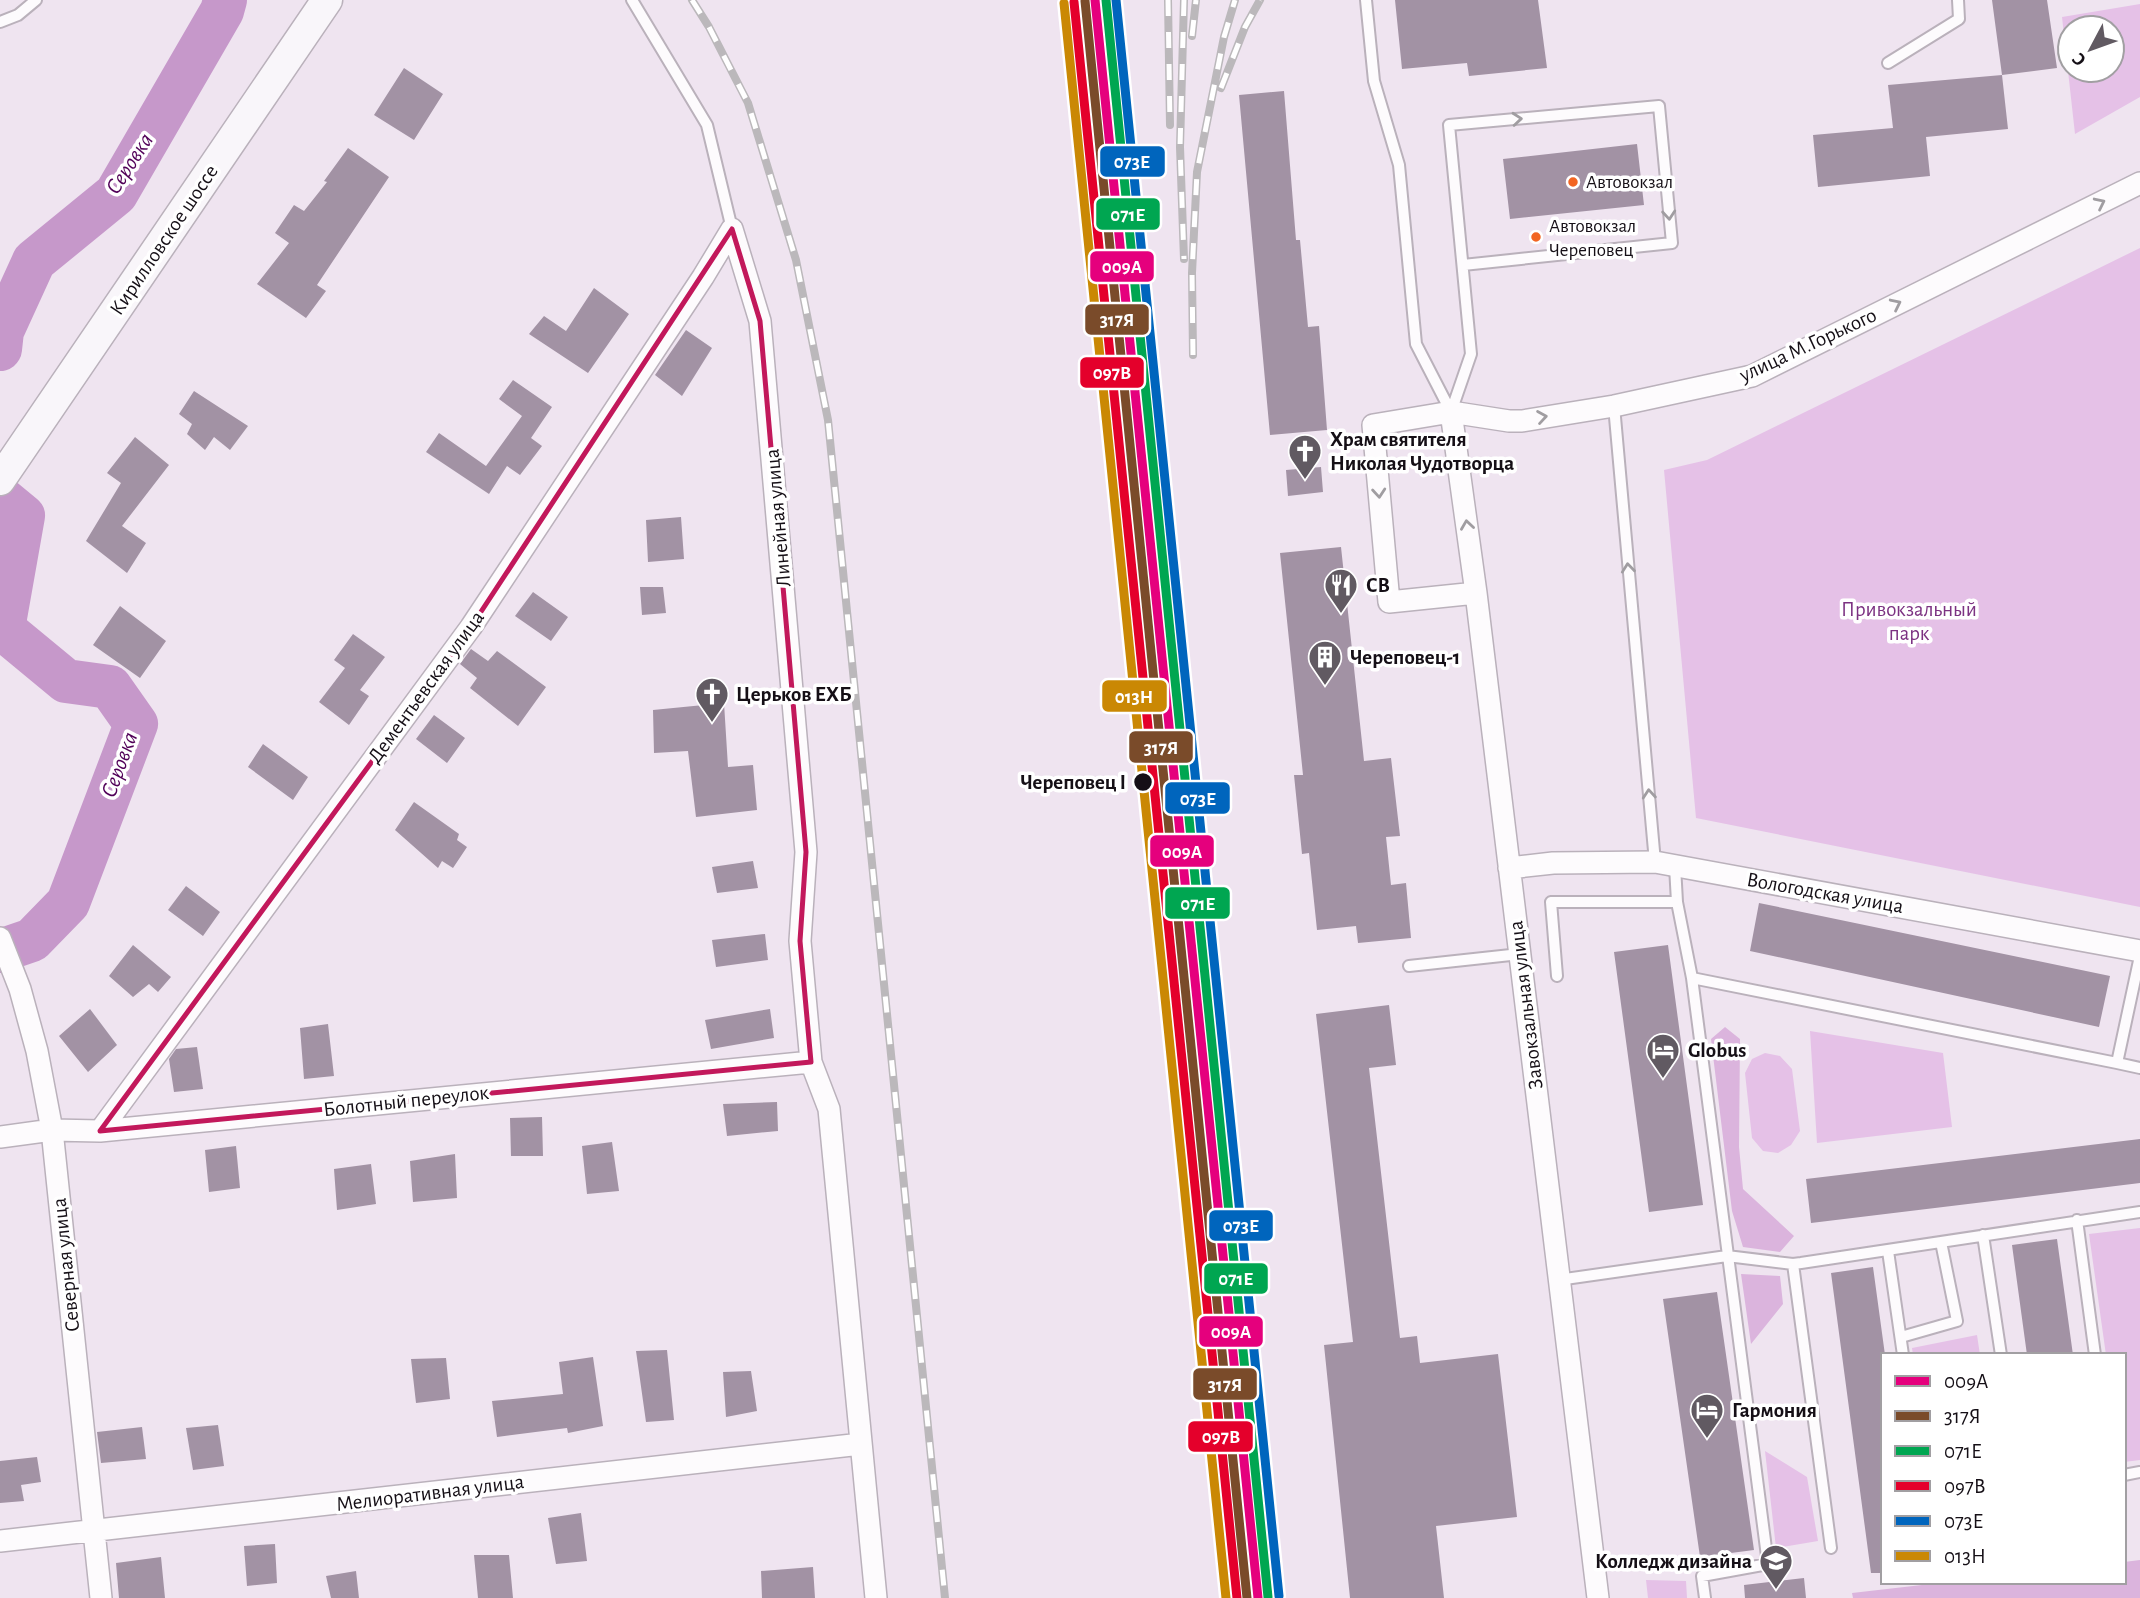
<svg xmlns="http://www.w3.org/2000/svg" width="2140" height="1598" font-family="'Alegreya Sans',sans-serif">
<style>
.green{fill:#e5c1e7;fill-rule:evenodd}
.forest{fill:#dbb4dd}
.lines{fill:none;stroke-linecap:round;stroke-linejoin:round}
.river{stroke:#c698ca;stroke-width:44}
.building{fill:#a292a4}
.lane-casing{stroke:#bab1bb;stroke-width:14}
.street-casing{stroke:#bab1bb;stroke-width:24}
.secondary-casing{stroke:#bab1bb;stroke-width:33}
.lane{stroke:#fdfbfd;stroke-width:10}
.street{stroke:#fdfbfd;stroke-width:21}
.secondary{stroke:#f9f6fa;stroke-width:30}
.rail-casing{stroke:#bbb8bb;stroke-width:8}
.rail{stroke:#fff;stroke-width:5;stroke-dasharray:16;stroke-linecap:butt}
.rail-1-casing{stroke:#fff;stroke-width:14}
.rail-2-casing{stroke:#fff;stroke-width:14}
.rail-3-casing{stroke:#fff;stroke-width:14}
.rail-4-casing{stroke:#fff;stroke-width:14}
.rail-5-casing{stroke:#fff;stroke-width:14}
.rail-6-casing{stroke:#fff;stroke-width:14}
.rail-1{stroke:#e5007d;stroke-width:9}
.rail-2{stroke:#7a4b2a;stroke-width:9}
.rail-3{stroke:#00a651;stroke-width:9}
.rail-4{stroke:#e4002b;stroke-width:9}
.rail-5{stroke:#0065bd;stroke-width:9}
.rail-6{stroke:#ca8804;stroke-width:9}
.oneway{stroke:#a09da1}
.marked{fill:none;stroke:#c2185b;stroke-width:5;stroke-linejoin:round}
.bus-dot{fill:#f26522;stroke:#fff;stroke-width:2.5}
.stop-dot{fill:#150f16;stroke:#fff;stroke-width:2.5}
.labels{text-anchor:middle;dominant-baseline:central;stroke-width:7;stroke-linejoin:round;paint-order:stroke}
.bus-label{font-size:19px;fill:#150f16;stroke:#fff;text-anchor:start}
.street-label{font-size:21px;fill:#150f16;stroke:#fff}
.poi-label{font-size:21px;font-weight:bold;fill:#150f16;stroke:#fff;text-anchor:start}
.park-label{font-size:21px;fill:#7c3282;stroke:#fff}
.stop-label{font-size:21px;font-weight:bold;fill:#150f16;stroke:#fff;text-anchor:end}
.water-label{font-size:23px;font-style:italic;fill:#510058;stroke:#fff}
.line-badge{stroke:#fff;stroke-width:2.5}
.badge-label{font-size:19px;text-anchor:middle;font-weight:bold;fill:#fff}
</style>
<rect width="100%" height="100%" fill="#efe4f0"/>
<!-- green -->
<path class="green" d="M2140,4V97L2075,134L2062,17ZM2070,28H2112V70H2070Z
M2140,248V907L1696,818L1664,470L1707,460Z
M1810,1031L1943,1053L1952,1127L1817,1143Z
M1765,1053L1780,1056L1792,1069L1800,1131L1791,1145L1778,1153L1763,1151L1752,1138L1745,1073L1752,1059Z
M2140,1228V1460L2124,1462V1355H2106L2089,1234Z
M1977,1335L1980,1355H1913L1912,1348Z
M1765,1451L1807,1477L1818,1541L1776,1548Z
M1646,1580L1686,1581L1687,1598H1648Z"/>
<!-- forest -->
<path class="forest" d="M1725,1027L1740,1039L1739,1147L1743,1189L1794,1236L1780,1252L1743,1247L1732,1211L1711,1039Z
M1741,1274L1780,1276L1783,1304L1751,1344Z
M2140,1560V1598H1853L1852,1593L1948,1582H2124V1562Z"/>
<g class="lines">
<!-- river -->
<path class="river" d="M0,349L2,331L34,261L116,194L222,11L225,0
M0,497L23,516L3,629L66,681L110,687L136,724L68,903L32,940L0,951"/>
</g>
<!-- building -->
<path class="building" d="M1395,0H1538L1547,68L1469,76L1467,63L1402,69Z
M1992,0H2047L2057,68L2002,75Z
M404,68L443,94L414,140L374,115Z
M2002,75L2008,129L1926,137L1930,176L1818,187L1813,135L1893,128L1888,85Z
M1284,91L1296,240H1300L1308,327L1319,326L1327,430L1270,435L1239,95Z
M1637,144L1644,205L1510,219L1503,159Z
M348,148L389,177L317,285L326,291L306,318L257,284L289,243L275,233L294,205L304,211L327,182L324,181Z
M594,288L629,314L588,373L529,334L544,316L566,331Z
M686,330L712,348L682,396L655,375Z
M513,380L552,407L531,438L542,446L520,475L507,466L489,494L426,452L439,433L486,466L522,416L499,399Z
M194,391L248,426L230,450L214,437L205,450L187,434L192,424L179,414Z
M135,437L169,465L122,526L146,543L127,573L86,541L121,483L107,473Z
M1321,467L1323,492L1288,496L1286,470Z
M681,517L684,559L648,562L646,520Z
M1341,547L1364,761L1391,758L1400,836L1386,837L1391,885L1406,883L1411,938L1358,943L1356,926L1317,930L1309,853L1302,854L1294,775H1303L1280,553Z
M640,587H663L666,613L642,615Z
M533,592L568,617L551,641L515,616Z
M120,606L166,641L140,678L93,645Z
M353,634L385,657L360,690L369,696L349,725L319,702L345,668L334,660Z
M471,649L488,661L497,651L546,687L518,726L470,688L477,678L460,664Z
M724,703L728,767L753,765L757,810L696,817L688,751L654,753L653,710Z
M434,715L465,738L447,763L416,739Z
M263,744L308,777L293,800L248,767Z
M414,802L459,834L457,840L467,847L453,868L442,861L438,868L395,830Z
M753,861L758,888L717,893L712,867Z
M186,886L220,912L203,936L168,910Z
M1759,903L2110,976L2099,1027L1750,951Z
M765,934L768,960L716,967L712,940Z
M133,945L171,977L158,992L149,984L133,997L109,976Z
M1668,945L1703,1205L1649,1212L1614,952Z
M1389,1005L1396,1065L1369,1068L1400,1338L1417,1336L1420,1363L1498,1354L1517,1517L1436,1526L1444,1598H1350L1324,1345L1353,1342L1316,1014Z
M90,1009L117,1045L88,1072L59,1036Z
M770,1009L774,1038L711,1049L705,1020Z
M328,1024L334,1076L304,1079L300,1028Z
M197,1047L203,1089L174,1092L169,1059L176,1049Z
M777,1102L778,1131L727,1136L723,1104Z
M542,1117L543,1156H511L510,1118Z
M2140,1139V1183L1811,1223L1806,1179Z
M612,1142L619,1191L587,1194L582,1146Z
M236,1146L240,1188L209,1192L205,1150Z
M455,1154L457,1198L413,1202L410,1161Z
M371,1164L376,1204L337,1210L334,1169Z
M2057,1239L2073,1355H2027L2012,1245Z
M1873,1267L1885,1355H1883V1573H1871L1831,1273Z
M1717,1292L1754,1550L1700,1557L1663,1299Z
M667,1350L674,1420L646,1422L636,1351Z
M593,1357L603,1426L568,1433L567,1428L497,1437L492,1401L563,1394L559,1362Z
M446,1358L450,1399L416,1403L411,1359Z
M751,1371L757,1411L726,1417L723,1372Z
M218,1425L224,1466L193,1470L186,1428Z
M142,1427L146,1459L101,1463L97,1432Z
M37,1457L41,1482L21,1485L24,1501L0,1503V1461Z
M581,1513L587,1561L556,1564L548,1518Z
M275,1544L277,1583L247,1586L244,1546Z
M474,1555H509L513,1598H478Z
M161,1557L165,1598H119L116,1563Z
M813,1567L815,1598H762L761,1571Z
M356,1571L359,1598H331L326,1576Z
M1804,1578L1806,1598H1745L1744,1585Z"/>
<g class="lines">
<defs>
<path id="lane" d="M632,0L707,125L732,229
M1366,0L1374,81L1399,165L1416,344L1451,412
M0,22L18,15L36,0
M1888,63L1959,19L1958,0
M1614,406L1655,862
M1451,412L1471,354L1449,125L1659,106L1672,243L1463,265
M1675,866L1677,902L1692,978L2117,1063L2140,956
M1409,966L1520,954
M1557,976L1551,902H1677
M1692,978L1768,1564L1702,1576L1705,1598
M2117,1063L2140,1068
M2077,1220L2095,1355
M1983,1235L2001,1355
M1888,1251L1903,1355
M1793,1264L1831,1548
M1558,1280L1727,1256L1793,1264L1801,1263L2140,1212
M1901,1337L1957,1321L1941,1242
M2124,1475L2140,1472"/>
<path id="street" d="M732,229L760,321L806,852L800,941L811,1062L829,1109L876,1598
M1451,412L1476,593L1598,1598
M1476,593L1389,602L1373,425L1451,412L1509,421H1522L1614,406L1752,376L2140,183
M1509,868L1553,863L1655,862L2140,951
M0,938L20,989L37,1051L52,1130L101,1598
M100,1131L471,627L703,277L732,229
M0,1137L52,1130L100,1131L811,1062
M0,1541L861,1444"/>
<path id="secondary" d="M0,480L327,0"/>
</defs>
<!-- lane casing -->
<use href="#lane" class="lane-casing"/>
<!-- street casing -->
<use href="#street" class="street-casing"/>
<!-- secondary casing -->
<use href="#secondary" class="secondary-casing"/>
<!-- lane -->
<use href="#lane" class="lane"/>
<!-- street -->
<use href="#street" class="street"/>
<!-- secondary -->
<use href="#secondary" class="secondary"/>
<defs>
<path id="rail" d="M692,0L709,27L748,103L796,260L828,420L945,1598
M1168,0L1170,125
M1184,0L1180,147L1184,259
M1192,36L1196,0
M1221,88L1245,27L1260,0
M1193,355L1192,273L1197,172L1224,37L1235,0"/>
</defs>
<!-- rail casing -->
<use href="#rail" class="rail-casing"/>
<!-- rail -->
<use href="#rail" class="rail"/>
<defs>
<path id="rail-1" d="M1095,0L1258,1598"/>
<path id="rail-2" d="M1085,1L1247,1598"/>
<path id="rail-3" d="M1106,0L1268,1597"/>
<path id="rail-4" d="M1074,2L1237,1598"/>
<path id="rail-5" d="M1116,0L1279,1596"/>
<path id="rail-6" d="M1064,3L1226,1598"/>
</defs>
<!-- rail-1 casing -->
<use href="#rail-1" class="rail-1-casing"/>
<!-- rail-2 casing -->
<use href="#rail-2" class="rail-2-casing"/>
<!-- rail-3 casing -->
<use href="#rail-3" class="rail-3-casing"/>
<!-- rail-4 casing -->
<use href="#rail-4" class="rail-4-casing"/>
<!-- rail-5 casing -->
<use href="#rail-5" class="rail-5-casing"/>
<!-- rail-6 casing -->
<use href="#rail-6" class="rail-6-casing"/>
<!-- rail-1 -->
<use href="#rail-1" class="rail-1"/>
<!-- rail-2 -->
<use href="#rail-2" class="rail-2"/>
<!-- rail-3 -->
<use href="#rail-3" class="rail-3"/>
<!-- rail-4 -->
<use href="#rail-4" class="rail-4"/>
<!-- rail-5 -->
<use href="#rail-5" class="rail-5"/>
<!-- rail-6 -->
<use href="#rail-6" class="rail-6"/>
</g>
<!-- one-way arrows -->
<defs><path id="oneway-chevron" d="M-2-3.5L2.5 0L-2 3.5" fill="none" stroke-width="1.6" stroke-linecap="round" stroke-linejoin="round" transform="scale(1.75)"/></defs>
<g class="oneway">
<use href="#oneway-chevron" transform="translate(1517 119) rotate(-5)"/>
<use href="#oneway-chevron" transform="translate(2100 203) rotate(-26)"/>
<use href="#oneway-chevron" transform="translate(1669 215) rotate(85)"/>
<use href="#oneway-chevron" transform="translate(1896 304) rotate(-26)"/>
<use href="#oneway-chevron" transform="translate(1542 417) rotate(-9)"/>
<use href="#oneway-chevron" transform="translate(1379 493) rotate(85)"/>
<use href="#oneway-chevron" transform="translate(1467 525) rotate(-98)"/>
<use href="#oneway-chevron" transform="translate(1628 568) rotate(-96)"/>
<use href="#oneway-chevron" transform="translate(1649 794) rotate(-95)"/>
</g>
<!-- marked area -->
<path class="marked" d="M732,229L760,321L806,852L800,941L811,1062L100,1131L471,627Z"/>
<!-- icons -->
<defs>
<symbol id="church-pin" viewBox="-11 -11 22 30"><path d="M0 17L-7.5 6A9.5 9.5 0 1 1 7.5 6Z" fill="#615a62" stroke="#fff"/><path d="M-1.2-6h2.4v3.5h3.3v2.4h-3.3V6h-2.4V-.1h-3.3v-2.4h3.3Z" fill="#fff"/></symbol>
<symbol id="restaurant-pin" viewBox="-11 -11 22 30"><path d="M0 17L-7.5 6A9.5 9.5 0 1 1 7.5 6Z" fill="#615a62" stroke="#fff"/><path d="M-5-6h1v4h1v-4h1v4h1v-4h1v5L-1.5 .5V6h-2V.5L-5-1ZM5-6V6H3V1.5H1.5Q1.5-4 5-6Z" fill="#fff"/></symbol>
<symbol id="building-pin" viewBox="-11 -11 22 30"><path d="M0 17L-7.5 6A9.5 9.5 0 1 1 7.5 6Z" fill="#615a62" stroke="#fff"/><path d="M-4-6H4V6H1V3H-1V6H-4ZM-2.5-4.3h1.7v1.8h-1.7ZM.8-4.3h1.7v1.8H.8ZM-2.5-1h1.7V.8h-1.7ZM.8-1h1.7V.8H.8Z" fill="#fff"/></symbol>
<symbol id="hotel-pin" viewBox="-11 -11 22 30"><path d="M0 17L-7.5 6A9.5 9.5 0 1 1 7.5 6Z" fill="#615a62" stroke="#fff"/><path d="M-6-4.5h1.5V1H6V5H4.5V3h-9V5H-6ZM-4 0a1.8 1.8 0 1 1 3.6 0ZM.5 0V-2.5h3Q6-2.5 6 0Z" fill="#fff"/></symbol>
<symbol id="university-pin" viewBox="-11 -11 22 30"><path d="M0 17L-7.5 6A9.5 9.5 0 1 1 7.5 6Z" fill="#615a62" stroke="#fff"/><path d="M0-5L7-2L0 1L-7-2ZM-4 1L0 2.5L4 1V4Q0 6-4 4Z" fill="#fff"/></symbol>
</defs>
<g fill-rule="evenodd">
<use href="#church-pin" x="1286" y="432" width="38" height="52"/>
<use href="#restaurant-pin" x="1322" y="566" width="38" height="52"/>
<use href="#building-pin" x="1306" y="638" width="38" height="52"/>
<use href="#church-pin" x="693" y="675" width="38" height="52"/>
<use href="#hotel-pin" x="1644" y="1031" width="38" height="52"/>
<use href="#hotel-pin" x="1688" y="1391" width="38" height="52"/>
<use href="#university-pin" x="1757" y="1542" width="38" height="52"/>
</g>
<!-- markers -->
<g class="bus-dot">
<circle cx="1573" cy="182" r="6"/>
<circle cx="1536" cy="237" r="6"/>
</g>
<circle class="stop-dot" cx="1143" cy="782" r="10"/>
<g class="labels">
<!-- bus labels -->
<g class="bus-label">
<text x="1586" y="182">Автовокзал</text>
<text x="1549" y="226">Автовокзал<tspan x="1549" dy="24">Череповец</tspan></text>
</g>
<!-- street labels -->
<g class="street-label">
<text transform="translate(164 240) rotate(-56)">Кирилловское шоссе</text>
<text transform="translate(1808 345) rotate(-25)">улица М.Горького</text>
<text transform="translate(778 518) rotate(-95)">Линейная улица</text>
<text transform="translate(426 687) rotate(-54)">Дементьевская улица</text>
<text transform="translate(1825 893) rotate(10)">Вологодская улица</text>
<text transform="translate(1526 1005) rotate(-97)">Завокзальная улица</text>
<text transform="translate(406 1101) rotate(-6)">Болотный переулок</text>
<text transform="translate(66 1265) rotate(-96)">Северная улица</text>
<text transform="translate(430 1493) rotate(-7)">Мелиоративная улица</text>
</g>
<!-- poi labels -->
<g class="poi-label">
<text x="1330" y="439">Храм святителя<tspan x="1330" dy="24">Николая Чудотворца</tspan></text>
<text x="1366" y="585">СВ</text>
<text x="1350" y="657">Череповец-1</text>
<text x="736" y="694">Церьков ЕХБ</text>
<text x="1688" y="1050">Globus</text>
<text x="1732" y="1410">Гармония</text>
<text x="1752" y="1561" text-anchor="end">Колледж дизайна</text>
</g>
<!-- park labels -->
<g class="park-label">
<text x="1909" y="609">Привокзальный<tspan x="1909" dy="24">парк</tspan></text>
</g>
<!-- stop labels -->
<g class="stop-label">
<text x="1126" y="782">Череповец I</text>
</g>
<!-- water labels -->
<g class="water-label">
<text transform="translate(130 164) rotate(-57)">Серовка</text>
<text transform="translate(120 765) rotate(-70)">Серовка</text>
</g>
</g>
<g class="line-badge">
<rect x="1099" y="145" width="67" height="33" rx="7" fill="#0065bd"/>
<rect x="1095" y="197" width="66" height="34" rx="7" fill="#00a651"/>
<rect x="1089" y="250" width="66" height="33" rx="7" fill="#e5007d"/>
<rect x="1084" y="303" width="66" height="33" rx="7" fill="#7a4b2a"/>
<rect x="1079" y="356" width="66" height="33" rx="7" fill="#e4002b"/>
<rect x="1101" y="679" width="67" height="34" rx="7" fill="#ca8804"/>
<rect x="1128" y="730" width="66" height="34" rx="7" fill="#7a4b2a"/>
<rect x="1164" y="781" width="67" height="34" rx="7" fill="#0065bd"/>
<rect x="1149" y="834" width="66" height="34" rx="7" fill="#e5007d"/>
<rect x="1164" y="886" width="67" height="34" rx="7" fill="#00a651"/>
<rect x="1208" y="1209" width="66" height="33" rx="7" fill="#0065bd"/>
<rect x="1203" y="1262" width="66" height="33" rx="7" fill="#00a651"/>
<rect x="1198" y="1315" width="66" height="33" rx="7" fill="#e5007d"/>
<rect x="1192" y="1367" width="66" height="34" rx="7" fill="#7a4b2a"/>
<rect x="1187" y="1420" width="67" height="33" rx="7" fill="#e4002b"/>
</g>
<g class="badge-label">
<text x="1132" y="168">073Е</text>
<text x="1128" y="221">071Е</text>
<text x="1122" y="273">009А</text>
<text x="1117" y="326">317Я</text>
<text x="1112" y="379">097В</text>
<text x="1134" y="703">013Н</text>
<text x="1161" y="754">317Я</text>
<text x="1198" y="805">073Е</text>
<text x="1182" y="858">009А</text>
<text x="1198" y="910">071Е</text>
<text x="1241" y="1232">073Е</text>
<text x="1236" y="1285">071Е</text>
<text x="1231" y="1338">009А</text>
<text x="1225" y="1391">317Я</text>
<text x="1221" y="1443">097В</text>
</g>
<!-- legend -->
<rect x="1881" y="1353" width="245" height="231" fill="#ffffff" stroke="#a19fa2" stroke-width="2"/>
<rect x="1895" y="1376" width="35" height="10" fill="#e5007d" stroke="#a19fa2" stroke-width="2"/>
<text x="1944" y="1388" font-size="21" fill="#150f16">009А</text>
<rect x="1895" y="1411" width="35" height="10" fill="#7a4b2a" stroke="#a19fa2" stroke-width="2"/>
<text x="1944" y="1423" font-size="21" fill="#150f16">317Я</text>
<rect x="1895" y="1446" width="35" height="10" fill="#00a651" stroke="#a19fa2" stroke-width="2"/>
<text x="1944" y="1458" font-size="21" fill="#150f16">071Е</text>
<rect x="1895" y="1481" width="35" height="10" fill="#e4002b" stroke="#a19fa2" stroke-width="2"/>
<text x="1944" y="1493" font-size="21" fill="#150f16">097В</text>
<rect x="1895" y="1516" width="35" height="10" fill="#0065bd" stroke="#a19fa2" stroke-width="2"/>
<text x="1944" y="1528" font-size="21" fill="#150f16">073Е</text>
<rect x="1895" y="1551" width="35" height="10" fill="#ca8804" stroke="#a19fa2" stroke-width="2"/>
<text x="1944" y="1563" font-size="21" fill="#150f16">013Н</text>
<!-- north arrow -->
<g transform="translate(2091 49) rotate(229)"><circle r="33" fill="#ffffff" stroke="#a19fa2" stroke-width="2"/>
<path d="M0-5L12 26L0 18L-12 26Z" fill="#615a62"/>
<text y="-10" font-size="19" font-weight="bold" text-anchor="middle" fill="#150f16">С</text>
</g>
</svg>
